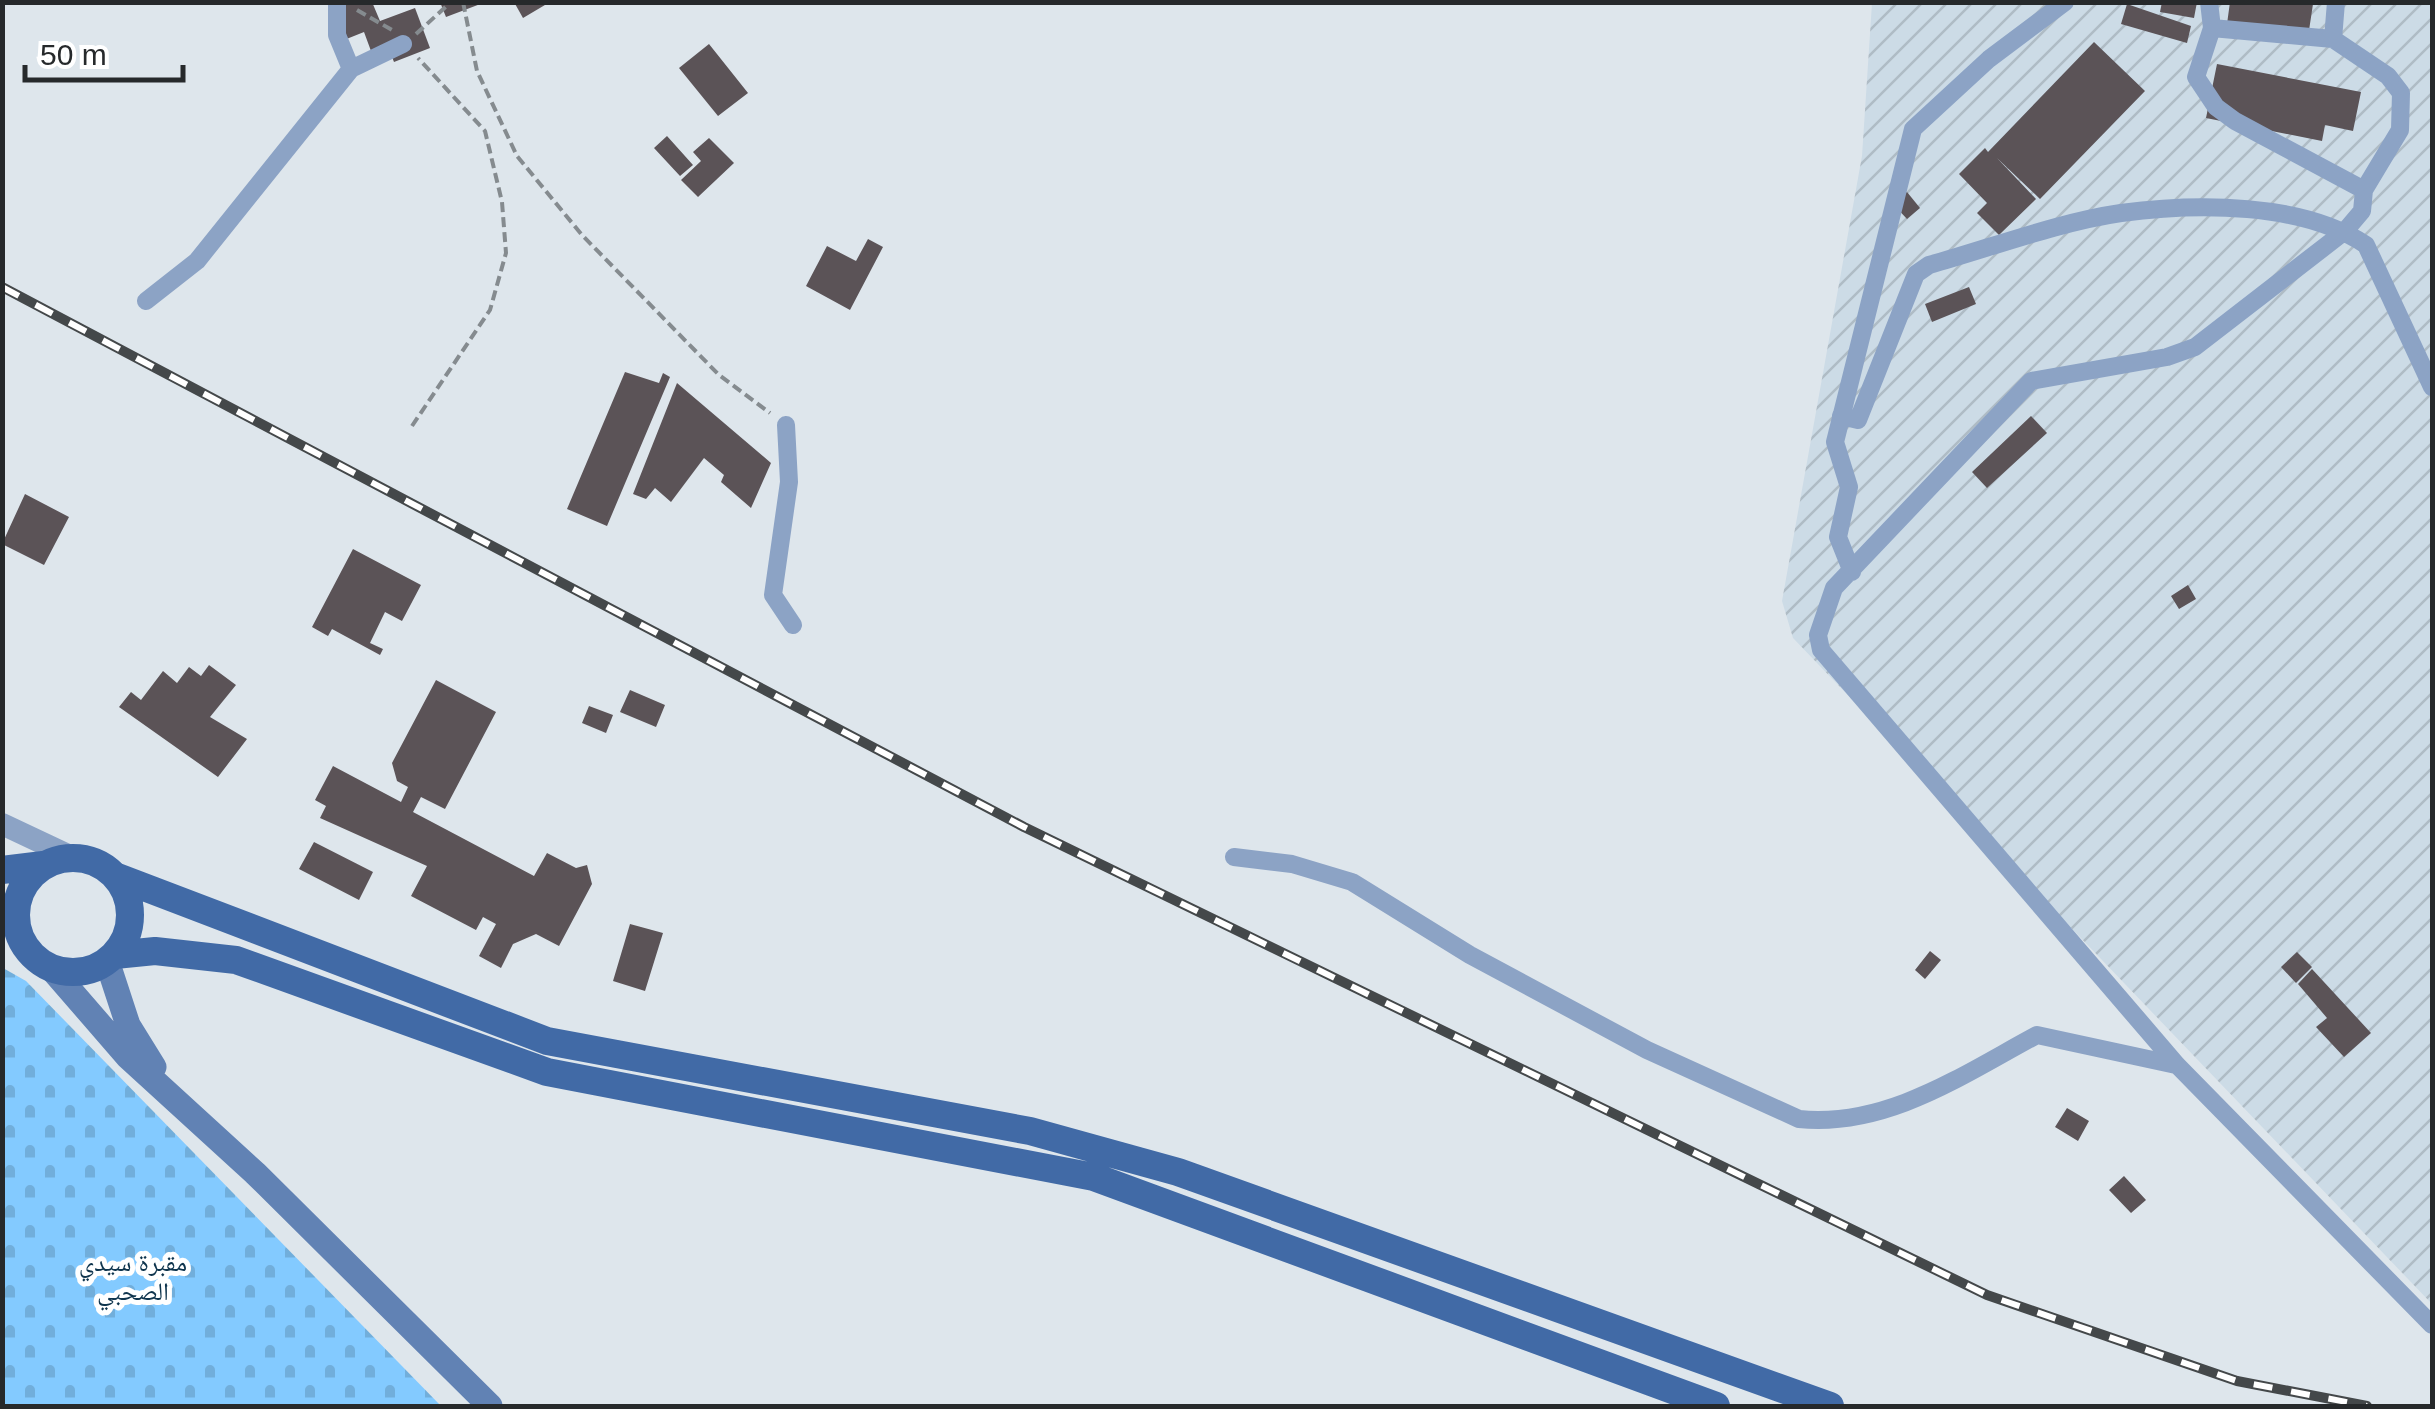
<svg xmlns="http://www.w3.org/2000/svg" width="2435" height="1409" font-family="Helvetica,'Noto Naskh Arabic',sans-serif">
<style>
.industrial{fill:url(#industrial-furrows)}
.cemetery{fill:url(#cemetery-stones)}
.building{fill:#5b5357}
.lines{fill:none;stroke-linecap:round;stroke-linejoin:round}
.path{stroke:#858b8f;stroke-width:4;stroke-dasharray:10 5;stroke-linecap:butt}
.minor{stroke:#8ca3c5;stroke-width:18}
.tertiary{stroke:#8ca3c5;stroke-width:22}
.secondary{stroke:#6182b4;stroke-width:25}
.primary{stroke:#416aa6;stroke-width:28}
.rail-casing{stroke:#44484a;stroke-width:10}
.rail{stroke:#fff;stroke-width:6;stroke-dasharray:19;stroke-linecap:butt}
.labels{text-anchor:middle;dominant-baseline:central;stroke-width:10;stroke-linejoin:round;paint-order:stroke}
.park-label{font-size:25px;fill:#0e344d;stroke:#fff}
</style>
<defs>
<pattern id="industrial-furrows" width="10" height="10" patternUnits="userSpaceOnUse" patternTransform="scale(2.5)"><rect width="10" height="10" fill="#ccdbe6"/><path d="M-1 1l2-2M0 10L10 0M9 11l2-2" fill="none" stroke="#afbcc5"/></pattern>
<pattern id="cemetery-stones" width="16" height="16" patternUnits="userSpaceOnUse" patternTransform="scale(2.5)"><rect width="16" height="16" fill="#83caff"/><path d="M2 7V4a2 2 0 0 1 4 0v3zM10 15v-3a2 2 0 0 1 4 0v3z" fill="#71aedb"/></pattern>
</defs>
<rect width="100%" height="100%" fill="#dee6ec"/>
<!-- industrial -->
<path class="industrial" d="M1872,3H2432V1304L1793,638L1782,601L1862,156Z"/>
<!-- cemetery -->
<path class="cemetery" d="M3,968L26,981L441,1406H3Z"/>
<!-- building -->
<path class="building" d="M341,2H372L380,21L415,8L430,48L394,62L387,44L371,51L364,32L344,40Z
M440,2H483V3L446,17Z
M514,2H550L523,18Z
M2162,2H2197L2194,18L2160,12Z
M2230,2L2313,4L2308,37L2227,24Z
M2127,4L2191,26L2187,43L2121,24Z
M2094,42L2145,91L2040,199L1997,158L2036,199L1999,235L1977,213L1987,203L1959,174L1985,148L1988,152Z
M709,44L748,93L718,116L679,68Z
M2217,64L2361,92L2353,131L2325,125L2322,141L2206,118Z
M667,136L693,165L680,176L654,148Z
M709,138L734,163L698,197L681,180L701,161L693,152Z
M1907,192L1920,208L1907,219L1893,204Z
M868,239L883,247L850,310L806,286L827,246L856,261Z
M1969,287L1976,304L1932,322L1925,304Z
M625,372L659,383L663,373L670,377L607,526L567,509Z
M677,383L771,463L751,508L721,482L724,475L704,458L671,502L655,488L646,499L633,494Z
M2031,416L2047,433L1987,488L1972,472Z
M25,494L69,517L44,565L2,544Z
M353,549L421,585L402,621L385,612L370,643L383,649L380,655L332,629L328,636L312,627Z
M2188,585L2196,599L2179,609L2171,596Z
M209,665L236,685L210,717L247,739L218,777L119,707L131,692L141,700L163,671L177,683L189,667L201,676Z
M436,680L496,712L445,809L421,797L413,812L534,876L547,853L576,868L587,865L592,884L559,946L536,934L513,944L501,968L479,956L496,924L483,917L476,930L411,896L427,866L320,818L326,806L315,800L333,766L401,802L408,787L397,781L392,763Z
M630,690L665,705L656,727L620,712Z
M589,706L613,715L606,733L582,723Z
M314,842L373,872L359,900L299,869Z
M630,924L663,933L645,991L613,981Z
M1930,951L1941,960L1925,979L1915,970Z
M2297,952L2312,967L2296,983L2281,967Z
M2312,969L2371,1033L2344,1057L2316,1027L2327,1018L2298,984Z
M2067,1108L2089,1121L2078,1141L2055,1127Z
M2124,1176L2146,1200L2131,1213L2109,1190Z"/>
<g class="lines">
<!-- path -->
<path class="path" d="M463,2L477,71L517,156L582,235L719,375L770,413
M357,10L392,30
M416,34L451,2
M412,426L490,310L506,253L502,202L485,131L418,58"/>
<!-- minor -->
<path class="minor" d="M337,2V35L351,69
M2209,2L2212,28L2196,77L2216,107L2235,121L2364,190
M2212,28L2333,39L2388,76L2401,93L2400,130L2364,190L2362,211L2345,231L2195,347L2167,357L2031,381L1834,588L1818,635L1821,650L2177,1065L2432,1325
M2333,39L2336,2
M146,301L197,261L351,69L403,44
M1841,416L1858,420L1916,274L1929,265C1990,248 2059,222 2121,213C2196,203 2302,202 2366,245L2432,387
M786,425L789,482L773,595L793,625
M1852,572L1838,537L1849,487L1835,442L1913,129L1989,59L2065,2
M1234,857L1292,864L1352,882L1470,955L1647,1050L1799,1119C1887,1128 1964,1074 2037,1035L2176,1065"/>
<!-- tertiary -->
<path class="tertiary" d="M2,824L72,857"/>
<!-- secondary -->
<path class="secondary" d="M107,961L128,1025L154,1067
M50,967L128,1057L255,1173L490,1406"/>
<!-- primary -->
<path class="primary" d="M16 915a57 57 0 1 1 114 0a57 57 0 1 1-114 0Z
M2,870L43,865
M115,876L547,1041L1030,1131L1178,1172L1830,1406
M115,955L155,951L236,960L547,1072L1094,1177L1716,1406"/>
<defs>
<path id="rail" d="M2,287L1024,827L1987,1295L2237,1381L2367,1406"/>
</defs>
<!-- rail casing -->
<use href="#rail" class="rail-casing"/>
<!-- rail -->
<use href="#rail" class="rail"/>
</g>
<g class="labels">
<!-- park labels -->
<g class="park-label">
<text x="133" y="1262">مقبرة سيدي<tspan x="133" dy="29">الصحبي</tspan></text>
</g>
</g>
<!-- border -->
<rect width="2435" height="1409" fill="none" stroke="#26292b" stroke-width="10"/>
<!-- scale -->
<path d="M25 65v15h158v-15" fill="none" stroke="#26292b" stroke-width="5"/>
<text x="40" y="65" font-size="30" fill="#26292b" stroke="#ffffff" stroke-width="8" paint-order="stroke">50 m</text>
</svg>
